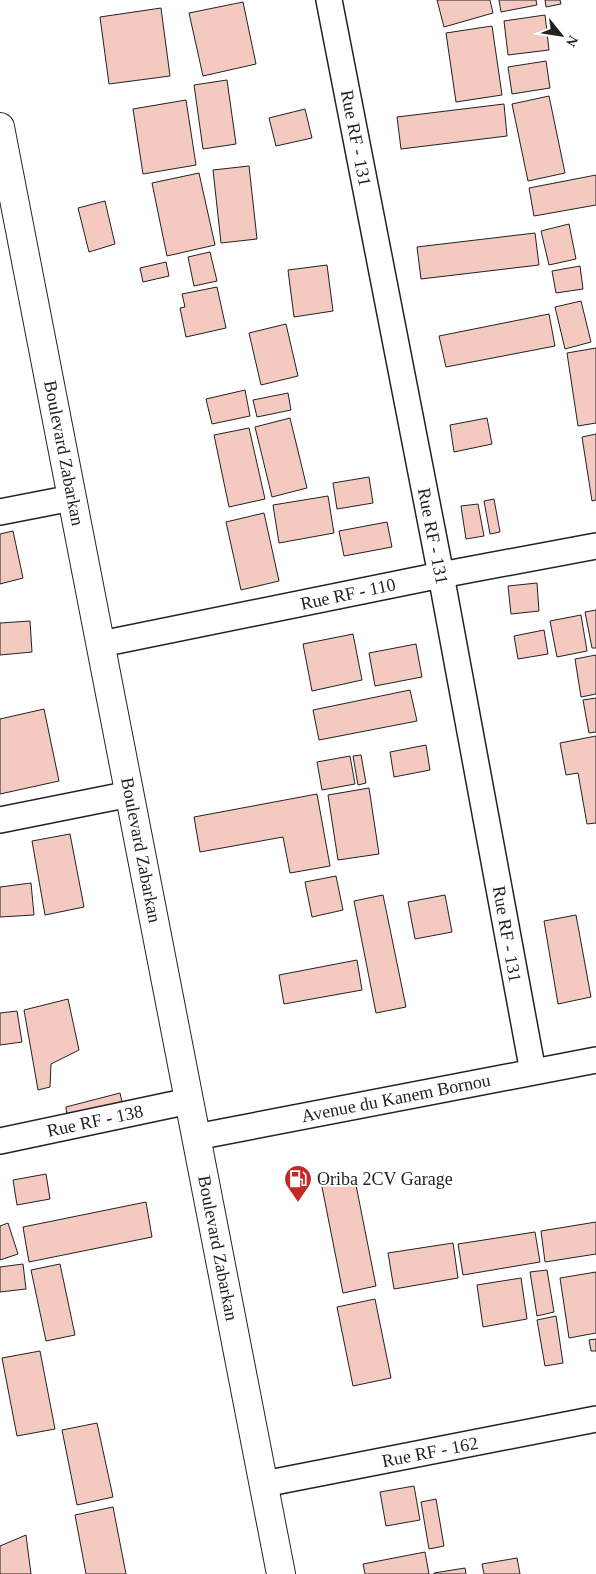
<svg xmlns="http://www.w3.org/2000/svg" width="596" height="1574" font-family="'Times New Roman',serif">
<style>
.building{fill:#f3c9c0;stroke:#222}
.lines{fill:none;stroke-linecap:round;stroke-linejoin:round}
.minor-casing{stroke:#222;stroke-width:28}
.tertiary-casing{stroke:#222;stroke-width:30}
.minor{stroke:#fff;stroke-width:25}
.tertiary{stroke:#fff;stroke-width:28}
.labels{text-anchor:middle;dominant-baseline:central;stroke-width:4;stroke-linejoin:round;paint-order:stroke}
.street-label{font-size:18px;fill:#222;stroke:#fff}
.poi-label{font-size:18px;fill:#222;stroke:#fff;text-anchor:start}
</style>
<rect width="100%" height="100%" fill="#fff"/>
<!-- building -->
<path class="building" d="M437,0H490L493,13L444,27Z
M499,0H536L537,5L501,12Z
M545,0H560L561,4L546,7Z
M243,2L256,64L203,76L189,13Z
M161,8L170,76L109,84L100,17Z
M545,15L549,50L508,55L504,21Z
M492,26L502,95L456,102L446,33Z
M546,61L550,88L512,94L508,67Z
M227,80L236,144L203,149L194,85Z
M549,96L565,173L528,181L512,104Z
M186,100L196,165L143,174L133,109Z
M504,104L507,136L401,149L397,117Z
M305,109L312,138L276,146L269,118Z
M249,166L257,239L221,243L213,170Z
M199,173L215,245L167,256L152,183Z
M596,175V205L534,216L529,188Z
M105,201L115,244L89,252L78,208Z
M569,224L576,259L549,265L541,231Z
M535,233L539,265L421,279L417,247Z
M210,252L217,281L194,286L188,257Z
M166,262L169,276L143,282L140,268Z
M327,265L333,311L294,317L288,270Z
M580,266L583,289L556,293L552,271Z
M217,287L226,328L186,337L180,308L185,307L182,294Z
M581,301L591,342L565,349L555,307Z
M549,314L555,346L446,367L439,336Z
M286,324L298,376L261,385L249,333Z
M596,348V423L578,426L567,353Z
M245,390L250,416L212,424L206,399Z
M288,393L291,410L257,417L253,400Z
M290,418L307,488L272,497L255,427Z
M487,418L492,444L454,452L450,425Z
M249,428L265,499L229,507L214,435Z
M596,434V500L592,501L582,437Z
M369,477L373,503L337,509L333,483Z
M328,496L334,533L279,543L273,505Z
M494,499L500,532L490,534L484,501Z
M478,504L484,536L466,539L461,506Z
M264,513L279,581L241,590L226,522Z
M387,522L392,547L344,556L339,531Z
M13,531L23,578L0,584V534Z
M537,583L539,611L511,614L508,586Z
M596,610V648H592L585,612Z
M581,615L587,651L557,657L550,621Z
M30,621L32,652L0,655V623Z
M544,630L548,654L518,659L514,636Z
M353,634L362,680L312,691L303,644Z
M416,644L422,677L375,686L369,653Z
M596,655V694L581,697L575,659Z
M410,690L417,721L319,740L313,710Z
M596,698V732L589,733L583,700Z
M44,709L59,781L0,794V719Z
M596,736V823L587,824L578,773L566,775L560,743Z
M426,745L430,770L394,777L390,752Z
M361,755L366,783L358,785L353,756Z
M350,756L355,784L322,790L317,762Z
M369,788L379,854L338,860L328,795Z
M317,794L330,866L290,873L283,837L200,852L194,817Z
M70,834L84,907L45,915L32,841Z
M336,876L343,910L312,917L305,882Z
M31,883L34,915L0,917V887Z
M383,895L406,1007L376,1013L354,901Z
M445,895L452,932L415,939L408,902Z
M576,915L591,997L558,1004L544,921Z
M357,960L362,990L284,1004L279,975Z
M68,999L79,1050L51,1064L50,1087L38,1090L24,1010Z
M17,1011L22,1042L0,1045V1013Z
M120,1093L122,1102L67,1116L66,1107Z
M46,1174L50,1199L17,1205L13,1180Z
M354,1175L376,1286L343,1293L321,1182Z
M146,1202L152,1237L29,1262L23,1227Z
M596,1222V1254L545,1262L541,1231Z
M8,1223L18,1254L0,1260V1226Z
M535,1232L540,1262L463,1275L458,1244Z
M453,1243L458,1278L394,1289L388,1253Z
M23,1264L26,1289L0,1292V1267Z
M60,1264L75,1335L46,1341L31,1270Z
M547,1270L554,1312L537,1316L530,1272Z
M596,1272V1333L569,1338L560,1278Z
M521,1278L527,1319L483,1327L477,1285Z
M375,1299L391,1378L353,1386L337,1307Z
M556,1316L563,1363L545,1366L537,1320Z
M596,1339V1351H591L589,1340Z
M40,1351L55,1429L17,1436L2,1358Z
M97,1423L113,1497L77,1505L62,1430Z
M414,1486L420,1520L386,1526L380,1492Z
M436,1499L444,1546L429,1549L421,1502Z
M113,1507L126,1574H86L75,1515Z
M26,1535L31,1574H0V1546Z
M425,1552L429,1574H365L363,1564Z
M517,1558L520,1574H484L482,1564Z
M465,1568L466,1574H434V1573Z"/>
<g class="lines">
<defs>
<path id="minor" d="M329,0L441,575L533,1072
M0,512L72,498
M101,644L441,575L596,546
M0,820L130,794
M196,1137L596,1060
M0,1141L189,1101
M264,1484L596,1419"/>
<path id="tertiary" d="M0,127L281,1574"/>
</defs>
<!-- minor casing -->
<use href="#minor" class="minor-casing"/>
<!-- tertiary casing -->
<use href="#tertiary" class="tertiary-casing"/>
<!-- minor -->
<use href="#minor" class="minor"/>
<!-- tertiary -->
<use href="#tertiary" class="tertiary"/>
</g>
<!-- icons -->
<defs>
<symbol id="fuel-pin" viewBox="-11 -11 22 30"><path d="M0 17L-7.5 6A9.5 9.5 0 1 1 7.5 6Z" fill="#c62828" stroke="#fff"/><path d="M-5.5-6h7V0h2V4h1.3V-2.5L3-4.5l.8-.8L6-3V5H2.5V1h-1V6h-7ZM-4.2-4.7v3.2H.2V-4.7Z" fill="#fff"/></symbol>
</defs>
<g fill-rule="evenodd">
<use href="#fuel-pin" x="282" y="1163" width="32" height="43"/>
</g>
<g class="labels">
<!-- street labels -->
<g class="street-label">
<text transform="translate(356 138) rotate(79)">Rue RF - 131</text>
<text transform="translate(64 453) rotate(79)">Boulevard Zabarkan</text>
<text transform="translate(433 536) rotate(79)">Rue RF - 131</text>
<text transform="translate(348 594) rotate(-12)">Rue RF - 110</text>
<text transform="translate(141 850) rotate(79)">Boulevard Zabarkan</text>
<text transform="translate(507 934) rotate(80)">Rue RF - 131</text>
<text transform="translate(396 1098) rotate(-11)">Avenue du Kanem Bornou</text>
<text transform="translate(95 1121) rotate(-12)">Rue RF - 138</text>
<text transform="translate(218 1248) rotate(79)">Boulevard Zabarkan</text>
<text transform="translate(430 1452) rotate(-11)">Rue RF - 162</text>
</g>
<!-- poi labels -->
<g class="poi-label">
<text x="317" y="1179">Oriba 2CV Garage</text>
</g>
</g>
<!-- north arrow -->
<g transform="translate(561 35) rotate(120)" stroke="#ffffff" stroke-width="4" paint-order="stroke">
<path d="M0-4L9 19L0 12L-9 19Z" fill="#222222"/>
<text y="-8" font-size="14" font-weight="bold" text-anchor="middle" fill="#222222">N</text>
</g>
</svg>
